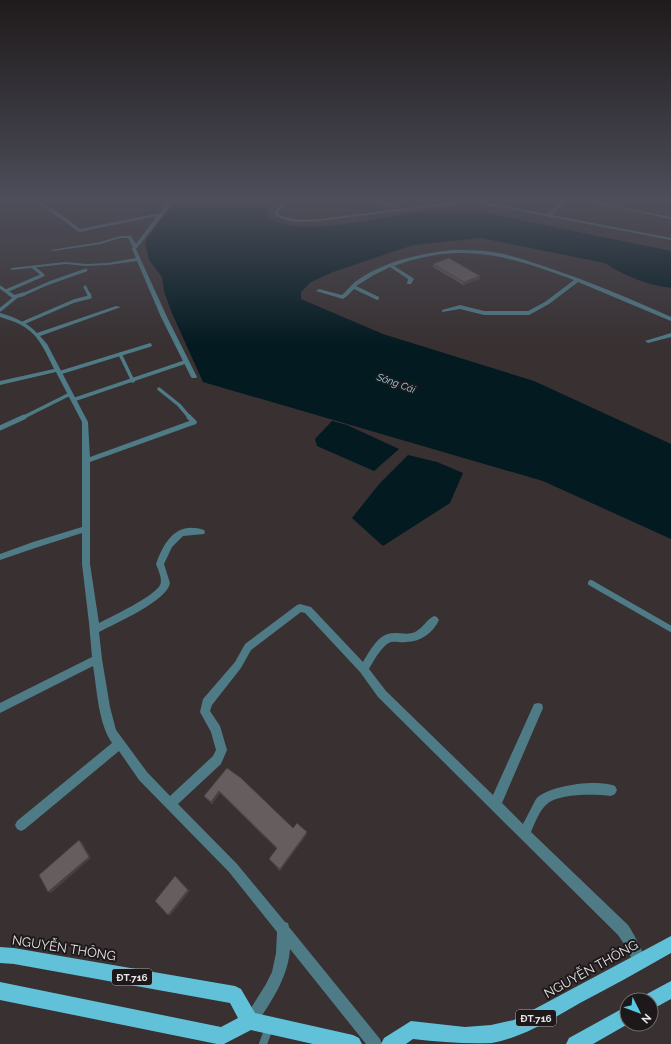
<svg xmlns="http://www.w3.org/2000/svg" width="671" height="1044" font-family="Raleway,sans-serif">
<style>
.water{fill:#021a20}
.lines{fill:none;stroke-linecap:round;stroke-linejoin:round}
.lane-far4{stroke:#4e7b86;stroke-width:3}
.lane-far3{stroke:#4e7b86;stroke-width:3.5}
.lane-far2{stroke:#4e7b86;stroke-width:5}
.lane-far1{stroke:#4e7b86;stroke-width:6}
.lane{stroke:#4e7b86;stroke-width:8}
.street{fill:#4e7b86;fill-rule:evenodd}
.primary{fill:#60c1d9;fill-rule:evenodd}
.wall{fill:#585051}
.shaded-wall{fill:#474142}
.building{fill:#665d5e;stroke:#474142}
.labels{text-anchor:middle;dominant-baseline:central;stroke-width:4;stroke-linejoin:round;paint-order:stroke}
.far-water-label{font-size:10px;font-style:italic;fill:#8adcf0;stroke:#1d191a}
.shield{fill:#1d191a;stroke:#aca7a8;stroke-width:1}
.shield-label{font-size:10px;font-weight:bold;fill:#e9e4e5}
.near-street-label{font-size:13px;fill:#e9e4e5;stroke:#1d191a}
</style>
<rect width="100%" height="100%" fill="#383031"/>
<!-- water -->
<path class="water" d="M176,199H278L267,211L268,217C297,240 386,215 422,212C442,210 461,211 481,212L671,251V288C648,285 624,276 605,263L481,238L413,245L333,272L311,282L301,292V299L383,334L534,381L671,444V539L543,481L203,382L171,311L164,291L162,277L149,260L145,243L147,238Z
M332,421L347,425L399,449L374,471L317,446L315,439Z
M408,455L437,462L463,473L450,503L383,546L352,518L380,483Z"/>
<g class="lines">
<!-- lane-far4 -->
<path class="lane-far4" d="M0,287L11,295
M85,287L89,295
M6,291L43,275L33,267
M22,295L49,283L86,270"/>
<!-- lane-far3 -->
<path class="lane-far3" d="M10,294L14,297L24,294
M0,310L16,297
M23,323L74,301L90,297L89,294
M120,354L133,381
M59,373L150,345
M159,389L179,405L190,418
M73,400L185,362
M22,418L70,394"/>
<!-- lane-far2 -->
<path class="lane-far2" d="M189,417L194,422
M0,428L24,417"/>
<!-- lane-far1 -->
<path class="lane-far1" d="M591,583L671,629"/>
<!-- lane -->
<path class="lane" d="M263,1044L269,1028"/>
<!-- street -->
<path class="street" d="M31,199H36L65,217L80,229L160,213L171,199H176L136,249L167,317L197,377L196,378H192L191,377L161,317L137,261L108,265L86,266L65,264L12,270L10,269L12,268L65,262L86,264L108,263L136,258L132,249L133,247L128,238H120L101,244L53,251L51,250L100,242L120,236H131L136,244L157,216L79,232L61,219Z
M286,199H291L280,210L278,214C291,221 305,220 319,219L472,200L547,214L564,199H569L551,215L671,238V240L472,202L319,221C304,222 287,224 274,214L277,208Z
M356,199H367L395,205L406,199H412L395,207Z
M571,199H581L671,217V219Z
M661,199L671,200V202L662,200Z
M451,250C465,250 479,250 493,252C513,255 531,262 549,268C591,282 631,299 671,317V321L578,282L549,304L529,315H484L460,309L442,312V310L460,305L484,311H528L545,302L574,280C510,256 461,241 394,266L413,278L414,279L411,284H407L408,279L390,267L374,275L356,286L379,297V299L377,300L354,289L347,296L343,299L316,291L319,289L342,295C347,291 350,286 355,282C381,262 419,254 451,250Z
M116,306L121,307L40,336L47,344L88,422L90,457L192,420H194L197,422L196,424L90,462V564L99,623C111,617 155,596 160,585C163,579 158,570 156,564C164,542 176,521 204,530L205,532L204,534L183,536L172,547L164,564L170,583C167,601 116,623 99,632L102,659L110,707L116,730L147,772L170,796L213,756L216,750L211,732L200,712L203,699L235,662L245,644L297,605L300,604L311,607L363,662C370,651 378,633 394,633C401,633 409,635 415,632C423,628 427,619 434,616L437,617L439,620C433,633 420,642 406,642C402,643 395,641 391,642C382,645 373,662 369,669L386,691L493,795L534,704L538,703L542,704L543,708L502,803L523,824L536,799C549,785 598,779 615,786L617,790L615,794L611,796C595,794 559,793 547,804C539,811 535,823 531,832L628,925C636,937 641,949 647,962L645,967L640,969L635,967L628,950L618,935L378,697L360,672L305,613L301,612L251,650L241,668L212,705L210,711L220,726L227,750L221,764L178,804L237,864L285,922L288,923L289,927L380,1039L382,1044H366L290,949C288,978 271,1002 255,1026L250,1028L245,1026L243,1021L266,984L272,972L276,953L277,932L229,872L139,780L119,751L25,829L21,831L17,829L15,825L17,821L112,743C98,723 97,689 93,666L0,713V703L92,657L89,623L82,564V533L35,548L0,560V554L33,542L82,527V422L56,372L0,385V381L54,369C47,355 40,337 26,328C18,322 9,320 0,317V313C14,317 27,322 37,333Z
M671,333V337L648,343L645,341Z"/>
<!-- primary -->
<path class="primary" d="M671,936V953C641,970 611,987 580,1003C552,1019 524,1037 492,1043C466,1044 439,1042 413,1039L406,1044H381L384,1038L411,1021L465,1027L491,1025L514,1020Z
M0,947L14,948L235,986L241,989L255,1013L353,1035L359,1038L362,1044H313L251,1030L224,1044H217L0,1000V982L221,1027L238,1018L230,1003L14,964L0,963Z
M671,981V999L651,1010V1000H643L645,995Z
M627,1006V1024H628L593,1044H566L569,1038Z"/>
</g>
<!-- wall -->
<path class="wall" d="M433,264L480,276V279L463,285L433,267Z
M227,768L293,828L307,834L280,871L269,859L277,849L220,793L212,804L204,796Z"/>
<!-- shaded-wall -->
<path class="shaded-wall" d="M480,276V279L463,285L464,282Z
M219,791L220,793L212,804L211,802Z
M307,832V834L280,871V869Z
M79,840L82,842L91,858L51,893L48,892Z
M175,876L190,891L170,916L168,915Z"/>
<!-- building -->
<path class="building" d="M449,258L480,276L464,282L433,264Z
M227,768L241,778L293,828L297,823L307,832L280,869L269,859L277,848L219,791L211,802L204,796Z
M79,840L89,857L48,892L39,875Z
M175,876L188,890L168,915L155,901Z"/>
<!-- sky -->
<linearGradient id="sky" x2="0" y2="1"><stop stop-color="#1f1a1b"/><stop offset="0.58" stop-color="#4d4e5a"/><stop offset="1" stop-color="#4d4e5a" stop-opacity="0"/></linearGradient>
<rect width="671" height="346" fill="url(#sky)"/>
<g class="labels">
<!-- far-water labels -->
<g class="far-water-label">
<text transform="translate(396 383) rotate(20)">Sông Cái</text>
</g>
<!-- shield labels -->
<g class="shield">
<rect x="112" y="969" width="40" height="16" rx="3"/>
<rect x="516" y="1010" width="40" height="16" rx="3"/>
</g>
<g class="shield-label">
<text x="132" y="977">ĐT.716</text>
<text x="536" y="1018">ĐT.716</text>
</g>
<!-- near-street labels -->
<g class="near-street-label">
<text transform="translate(64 948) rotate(9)">NGUYỄN THÔNG</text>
<text transform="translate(591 969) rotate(-29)">NGUYỄN THÔNG</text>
</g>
</g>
<!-- north arrow -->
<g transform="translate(639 1012) rotate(132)"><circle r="19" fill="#1d191a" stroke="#6f6a6b"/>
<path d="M0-3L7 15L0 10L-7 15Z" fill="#58c9e3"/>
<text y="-6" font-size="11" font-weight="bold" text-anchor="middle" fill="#e9e4e5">N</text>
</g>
</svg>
